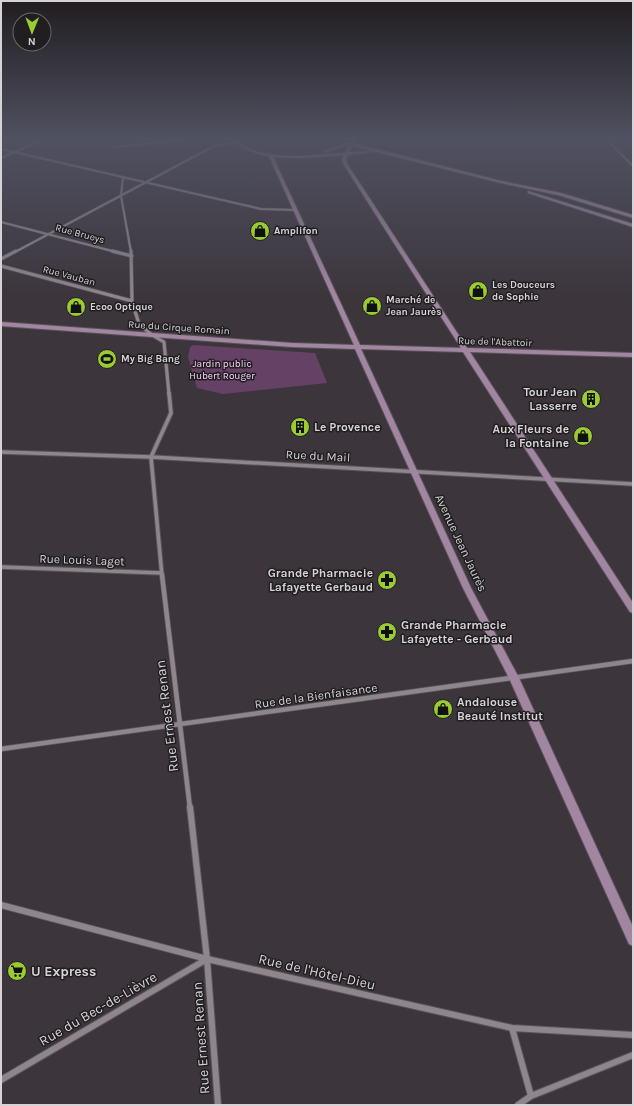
<svg xmlns="http://www.w3.org/2000/svg" width="634" height="1106" font-family="Karla,sans-serif">
<style>
.green{fill:#654265}
.lines{fill:none;stroke-linecap:round;stroke-linejoin:round}
.street-far4-casing{stroke:#595359;stroke-width:3}
.street-far3-casing{stroke:#595359;stroke-width:4.5}
.street-far2-casing{stroke:#595359;stroke-width:5.5}
.street-far1-casing{stroke:#595359;stroke-width:6}
.street-casing{stroke:#595359;stroke-width:8}
.secondary-casing{stroke:#595359;stroke-width:2}
.street-far4{stroke:#8e858d;stroke-width:2}
.street-far3{stroke:#8e858d;stroke-width:3}
.street-far2{stroke:#8e858d;stroke-width:3.5}
.street-far1{stroke:#8e858d;stroke-width:4.5}
.street{stroke:#8e858d;stroke-width:6}
.secondary{fill:#a286a1;fill-rule:evenodd}
.labels{text-anchor:middle;dominant-baseline:central;stroke-width:3;stroke-linejoin:round;paint-order:stroke}
.far-poi-label{font-size:10px;font-weight:bold;fill:#d6d2d6;stroke:#211e21;text-anchor:start}
.far-street-label{font-size:10px;fill:#d6d2d6;stroke:#211e21}
.far-park-label{font-size:10px;fill:#fbcffa;stroke:#211e21}
.poi-label{font-size:12px;font-weight:bold;fill:#d6d2d6;stroke:#211e21;text-anchor:end}
.street-label{font-size:12px;fill:#d6d2d6;stroke:#211e21}
.near-street-label{font-size:14px;fill:#d6d2d6;stroke:#211e21}
.near-poi-label{font-size:14px;font-weight:bold;fill:#d6d2d6;stroke:#211e21;text-anchor:start}
</style>
<rect width="100%" height="100%" fill="#3c353c"/>
<!-- green -->
<path class="green" d="M193,345L315,353L327,383L223,394L197,388L188,357L190,347Z"/>
<g class="lines">
<defs>
<path id="street-far4" d="M607,140L633,166
M114,147L187,140
M1,149L261,209L295,210
M1,158L42,140
M123,178L121,196L131,252
M1,222L116,252
M15,252L214,146L236,143"/>
<path id="street-far3" d="M112,251L132,256
M131,251L132,301L139,324L152,335L164,342L169,394
M1,259L16,251
M1,266L132,301"/>
<path id="street-far2" d="M1,452L151,457L633,484
M1,567L162,573
M162,576L151,457L171,413L169,393"/>
<path id="street-far1" d="M162,575L190,808
M1,749L633,661"/>
<path id="street" d="M190,807L207,959L218,1105
M1,905L207,959L512,1028L633,1035
M512,1028L531,1096
M1,1080L207,959
M518,1105L531,1096L633,1055"/>
<path id="secondary" d="M231,140C238,140 241,145 248,148C252,150 257,152 262,153C289,159 318,155 345,153L348,145L326,152L324,151L353,141L355,142L353,143L501,181L561,193L633,215V218L558,195L501,183L352,146L349,152L371,151L373,152L348,155L346,160L348,165L467,348L633,353V357L470,352L633,603V613L630,612L463,352L361,349L471,588L519,678L633,927V946L629,944L509,678L463,588L355,349L292,347L1,326V322L292,343L354,345L269,156C255,154 243,149 231,140ZM344,155L342,160L344,165L461,348L360,345L273,157L299,158Z
M528,191L633,224V227L528,193Z"/>
</defs>
<!-- street-far4 casing -->
<use href="#street-far4" class="street-far4-casing"/>
<!-- street-far3 casing -->
<use href="#street-far3" class="street-far3-casing"/>
<!-- street-far2 casing -->
<use href="#street-far2" class="street-far2-casing"/>
<!-- street-far1 casing -->
<use href="#street-far1" class="street-far1-casing"/>
<!-- street casing -->
<use href="#street" class="street-casing"/>
<!-- secondary casing -->
<use href="#secondary" class="secondary-casing"/>
<!-- street-far4 -->
<use href="#street-far4" class="street-far4"/>
<!-- street-far3 -->
<use href="#street-far3" class="street-far3"/>
<!-- street-far2 -->
<use href="#street-far2" class="street-far2"/>
<!-- street-far1 -->
<use href="#street-far1" class="street-far1"/>
<!-- street -->
<use href="#street" class="street"/>
<!-- secondary -->
<use href="#secondary" class="secondary"/>
</g>
<!-- sky -->
<linearGradient id="sky" x2="0" y2="1"><stop stop-color="#211d21"/><stop offset="0.47" stop-color="#505161"/><stop offset="1" stop-color="#505161" stop-opacity="0"/></linearGradient>
<rect width="634" height="295" fill="url(#sky)"/>
<!-- icons -->
<defs>
<symbol id="shop-disc" viewBox="-11 -11 22 22"><circle r="9.5" fill="#9bcb32" stroke="#211e21"/><path d="M-5-2.5h2.3a2.7 3.5 0 0 1 5.4 0H5L5.5 6h-11ZM-1.5-2.5h3a1.5 2.3 0 0 0-3 0Z" fill="#111"/></symbol>
<symbol id="stadium-disc" viewBox="-11 -11 22 22"><circle r="9.5" fill="#9bcb32" stroke="#211e21"/><path d="M0-5a6.5 5 0 1 0 0 10a6.5 5 0 1 0 0-10ZM-3.5-1.8h7v3.6h-7Z" fill="#111"/></symbol>
<symbol id="building-disc" viewBox="-11 -11 22 22"><circle r="9.5" fill="#9bcb32" stroke="#211e21"/><path d="M-4-6H4V6H1V3H-1V6H-4ZM-2.5-4.3h1.7v1.8h-1.7ZM.8-4.3h1.7v1.8H.8ZM-2.5-1h1.7V.8h-1.7ZM.8-1h1.7V.8H.8Z" fill="#111"/></symbol>
<symbol id="pharmacy-disc" viewBox="-11 -11 22 22"><circle r="9.5" fill="#9bcb32" stroke="#211e21"/><path d="M-2-6h4v4h4v4h-4v4h-4v-4h-4v-4h4Z" fill="#111"/></symbol>
<symbol id="supermarket-disc" viewBox="-11 -11 22 22"><circle r="9.5" fill="#9bcb32" stroke="#211e21"/><path d="M-6-5.5h2.5l.6 2H6L4.5 2H-2.5L-4.4-4H-6ZM-1.5 3.2a1.3 1.3 0 1 0 .1 0ZM3 3.2a1.3 1.3 0 1 0 .1 0Z" fill="#111"/></symbol>
</defs>
<g fill-rule="evenodd">
<use href="#shop-disc" x="249" y="220" width="22" height="22"/>
<use href="#shop-disc" x="467" y="280" width="22" height="22"/>
<use href="#shop-disc" x="361" y="295" width="22" height="22"/>
<use href="#shop-disc" x="65" y="296" width="22" height="22"/>
<use href="#stadium-disc" x="96" y="348" width="22" height="22"/>
<use href="#building-disc" x="580" y="388" width="22" height="22"/>
<use href="#building-disc" x="289" y="416" width="22" height="22"/>
<use href="#shop-disc" x="572" y="425" width="22" height="22"/>
<use href="#pharmacy-disc" x="376" y="569" width="22" height="22"/>
<use href="#pharmacy-disc" x="376" y="621" width="22" height="22"/>
<use href="#shop-disc" x="432" y="698" width="22" height="22"/>
<use href="#supermarket-disc" x="6" y="960" width="22" height="22"/>
</g>
<g class="labels">
<!-- far-poi labels -->
<g class="far-poi-label">
<text x="274" y="231">Amplifon</text>
<text x="492" y="285">Les Douceurs<tspan x="492" dy="12">de Sophie</tspan></text>
<text x="386" y="300">Marché de<tspan x="386" dy="12">Jean Jaurès</tspan></text>
<text x="90" y="307">Ecoo Optique</text>
<text x="121" y="359">My Big Bang</text>
</g>
<!-- far-street labels -->
<g class="far-street-label">
<text transform="translate(80 234) rotate(15)">Rue Brueys</text>
<text transform="translate(69 276) rotate(15)">Rue Vauban</text>
<text transform="translate(179 328) rotate(4)">Rue du Cirque Romain</text>
<text transform="translate(495 342) rotate(2)">Rue de l'Abattoir</text>
</g>
<!-- far-park labels -->
<g class="far-park-label">
<text x="222" y="364">Jardin public<tspan x="222" dy="12">Hubert Rouger</tspan></text>
</g>
<!-- poi labels -->
<g class="poi-label">
<text x="577" y="392">Tour Jean<tspan x="577" dy="14">Lasserre</tspan></text>
<text x="314" y="427" text-anchor="start">Le Provence</text>
<text x="569" y="429">Aux Fleurs de<tspan x="569" dy="14">la Fontaine</tspan></text>
<text x="373" y="573">Grande Pharmacie<tspan x="373" dy="14">Lafayette Gerbaud</tspan></text>
<text x="401" y="625" text-anchor="start">Grande Pharmacie<tspan x="401" dy="14">Lafayette - Gerbaud</tspan></text>
<text x="457" y="702" text-anchor="start">Andalouse<tspan x="457" dy="14">Beauté Institut</tspan></text>
</g>
<!-- street labels -->
<g class="street-label">
<text transform="translate(318 456) rotate(3)">Rue du Mail</text>
<text transform="translate(461 543) rotate(65)">Avenue Jean Jaurès</text>
<text transform="translate(82 560) rotate(2)">Rue Louis Laget</text>
<text transform="translate(316 696) rotate(-8)">Rue de la Bienfaisance</text>
</g>
<!-- near-street labels -->
<g class="near-street-label">
<text transform="translate(167 716) rotate(-97)">Rue Ernest Renan</text>
<text transform="translate(317 972) rotate(13)">Rue de l'Hôtel-Dieu</text>
<text transform="translate(98 1009) rotate(-30)">Rue du Bec-de-Lièvre</text>
<text transform="translate(201 1038) rotate(-94)">Rue Ernest Renan</text>
</g>
<!-- near-poi labels -->
<g class="near-poi-label">
<text x="31" y="971">U Express</text>
</g>
</g>
<!-- border -->
<rect width="634" height="1106" fill="none" stroke="#d6d2d6" stroke-width="4"/>
<!-- north arrow -->
<g transform="translate(32 32) rotate(181)"><circle r="19" fill="#211e21" stroke="#696669"/>
<path d="M0-3L7 15L0 10L-7 15Z" fill="#9bcb32"/>
<text y="-6" font-size="11" font-weight="bold" text-anchor="middle" fill="#d6d2d6">N</text>
</g>
</svg>
